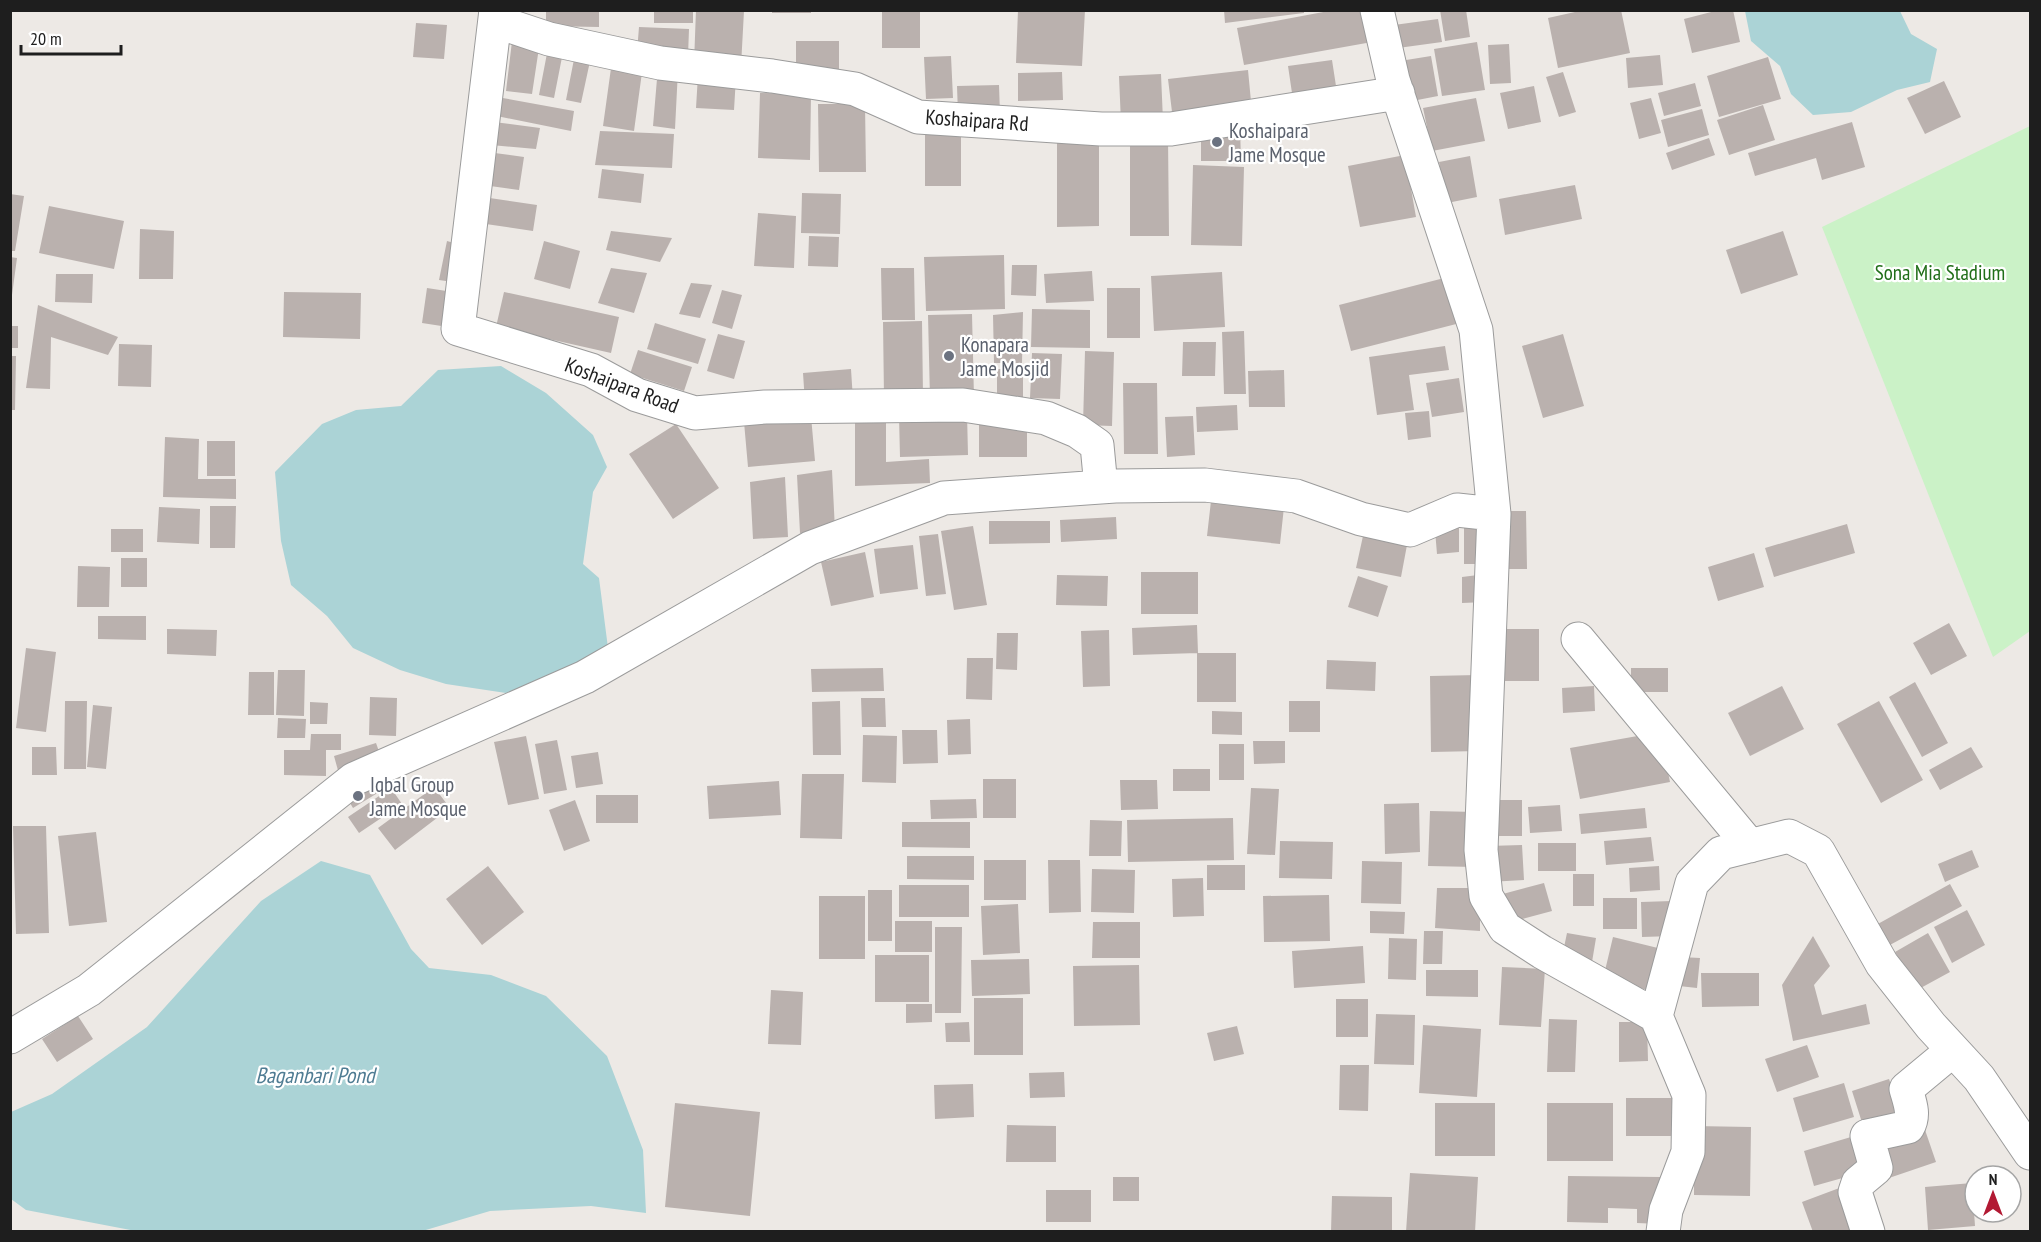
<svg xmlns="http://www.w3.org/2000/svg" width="2041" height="1242" font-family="'PT Sans Narrow',sans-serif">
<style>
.park{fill:#cbf2c7}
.water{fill:#abd3d6}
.building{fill:#bab1ae}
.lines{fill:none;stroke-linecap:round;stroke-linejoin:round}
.minor-casing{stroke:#9b9b9b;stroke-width:35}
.minor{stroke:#fff;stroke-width:33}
.worship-dot{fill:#6b7280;stroke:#fff;stroke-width:2}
.labels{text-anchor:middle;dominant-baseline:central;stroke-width:4.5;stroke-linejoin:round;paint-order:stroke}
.street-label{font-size:21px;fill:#1e1e1e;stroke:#fff}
.worship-label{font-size:21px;fill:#5b616d;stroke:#fff;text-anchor:start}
.park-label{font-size:21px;fill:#216e19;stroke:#fff}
.water-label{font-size:22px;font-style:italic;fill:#4f7c93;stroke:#fff}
</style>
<rect width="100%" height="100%" fill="#ede9e5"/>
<!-- park -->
<path class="park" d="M2030,126V631L1993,657L1822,227Z"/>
<!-- water -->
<path class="water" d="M1745,11H1900L1911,34L1937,49L1930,82L1897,90L1851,112L1813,115L1791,94L1780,66L1751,41Z
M501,366L546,393L593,435L607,467L593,492L583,564L599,578L608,648L562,673L506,693L446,684L400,670L353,648L327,616L291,585L281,541L275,472L322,424L356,410L401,406L438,370Z
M321,861L370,875L411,949L429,968L491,975L546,996L607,1056L643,1150L646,1213L591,1206L490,1211L419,1232H141L26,1210L11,1199V1112L52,1094L147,1027L261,901Z"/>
<!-- building -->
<path class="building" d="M546,10H599V27L546,26Z
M654,10H693V23H654Z
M696,10L744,11L741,66L694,63Z
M772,10H811V13H772Z
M882,10L920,11V48H882Z
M1018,10H1085L1082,66L1016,63Z
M1224,10H1304V13L1225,23Z
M1334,10H1367L1372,42L1244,65L1237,28Z
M1440,10H1466L1470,37L1445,41Z
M1584,10H1621L1630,53L1558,68L1548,18Z
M1719,10H1733L1740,42L1692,53L1684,19Z
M1438,19L1442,42L1398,48L1394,25Z
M416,23L447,25L444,59L413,57Z
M639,27L689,29L688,56L637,52Z
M513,33L540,41L532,94L506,91Z
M796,41H839V73H796Z
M1477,42L1485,90L1442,96L1434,49Z
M549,43L564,47L554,98L539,95Z
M1509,44L1511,83L1490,84L1488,45Z
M576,49L592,52L581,103L566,100Z
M1660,55L1663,85L1628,88L1626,58Z
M951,56L953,98L926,99L924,57Z
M1431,56L1438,96L1407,102L1400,61Z
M1768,57L1781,99L1719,117L1707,76Z
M1332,60L1336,86L1292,93L1288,66Z
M612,61L643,65L634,131L603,126Z
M658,67L678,70L675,129L653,126Z
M1248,70L1252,112L1173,120L1168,79Z
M1062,72L1063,100L1018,101V73Z
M1563,72L1576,112L1559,117L1546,77Z
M1161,74L1163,121L1121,123L1119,76Z
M698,75L736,77L734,110L696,108Z
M1944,81L1961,117L1925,134L1907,98Z
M1695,83L1701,106L1664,116L1658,93Z
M999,85L1000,114L958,115L957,86Z
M1534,86L1541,122L1508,129L1500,93Z
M760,93L811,94L810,160L758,158Z
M497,97L574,111L571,131L492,115Z
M1476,98L1485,141L1432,151L1423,108Z
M1651,98L1661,133L1639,139L1630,103Z
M818,104H865L866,172H819Z
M1763,105L1775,140L1729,155L1717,120Z
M1702,109L1709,135L1668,147L1661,120Z
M494,122L540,128L536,149L491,145Z
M1852,122L1865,167L1822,180L1816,158L1755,176L1748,153Z
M1201,127H1240L1241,161H1201Z
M600,131L674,134L672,168L595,165Z
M925,135H961V186H925Z
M1168,137L1169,236H1130V138Z
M1709,138L1715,155L1672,170L1666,153Z
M1099,140V226L1057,227V141Z
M487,152L524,157L519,190L483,185Z
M1405,155L1416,217L1360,227L1348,166Z
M1470,156L1477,197L1447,203L1439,162Z
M1193,165L1244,167L1242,246L1191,245Z
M602,169L644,174L641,203L598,198Z
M1575,185L1582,219L1505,235L1499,199Z
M802,193L841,194L840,234L801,233Z
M10,194L24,196L15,251H10Z
M483,197L537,205L533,231L479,223Z
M49,206L124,221L114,269L39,253Z
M758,213L796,216L794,268L754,266Z
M140,229L174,231L173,279H139Z
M611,231L672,238L660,262L606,250Z
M1783,231L1798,275L1741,294L1726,250Z
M809,236L839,237L838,267L808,266Z
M447,241L461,245L453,282L439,280Z
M544,241L580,251L570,289L534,279Z
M1004,255L1005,309L926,311L924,257Z
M10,257L17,258L12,295H10Z
M1012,265H1037L1036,296L1011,295Z
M611,268L647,273L634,313L598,303Z
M881,268H914L915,320H882Z
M1092,271L1094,301L1046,303L1044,274Z
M1222,272L1225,327L1154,331L1151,276Z
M56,274H93L92,303L55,302Z
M1452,276L1464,322L1351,351L1339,305Z
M691,283L712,285L700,318L679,314Z
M427,288L453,292L448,327L422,323Z
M1107,288H1140V338H1107Z
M722,290L742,295L732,329L712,323Z
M284,292L361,293L360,339L283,337Z
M504,292L619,317L611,353L496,327Z
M38,305L118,337L108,355L51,337L50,389L26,388Z
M1032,309L1090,310V348L1031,347Z
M1023,312L1022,363H994L993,315Z
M972,314L974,398L930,399L928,315Z
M922,321L923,396L884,397L883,322Z
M655,323L706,339L698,364L647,349Z
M10,326H18V348H10Z
M1244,331L1246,394H1224L1222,332Z
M718,334L745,341L734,379L707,371Z
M1563,334L1584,406L1543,418L1522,346Z
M1183,342H1216L1215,376H1182Z
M119,344L152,345L151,387L118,386Z
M1445,346L1449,370L1409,375L1414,410L1377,415L1369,357Z
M638,350L692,367L684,391L630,374Z
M1085,351L1114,352L1112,426L1083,425Z
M1032,353L1062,354L1060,399L1030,398Z
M10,356H16L15,410H10Z
M851,369L853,400L805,403L803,373Z
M997,369H1023V405H997Z
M1284,370L1285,407H1249L1248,371Z
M1459,378L1464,412L1432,417L1426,383Z
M1123,383H1157L1158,454H1124Z
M1237,405L1238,430L1197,432L1196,407Z
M1429,411L1431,437L1408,440L1405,413Z
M967,413L968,455L900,457L899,416Z
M811,416L815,461L748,467L744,422Z
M1193,416L1195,455L1167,457L1165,417Z
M855,418H886V462L929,459L930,483L855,486Z
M979,422H1027V457H979Z
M676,424L719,488L673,519L629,454Z
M165,437L199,439L198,479H236V499L163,497Z
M207,441H235V476H207Z
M832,470L835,530L800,533L797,475Z
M785,477L788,537L753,539L750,482Z
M1211,501L1284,507L1280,544L1207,536Z
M210,506H236L235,548H210Z
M159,507L200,509L199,544L157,542Z
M1501,511H1526L1527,569H1502Z
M1116,517L1117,539L1061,542L1060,520Z
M989,521H1050V543L989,544Z
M1847,524L1855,553L1774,577L1765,548Z
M1487,525L1488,564H1464V526Z
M973,526L987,605L954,610L941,531Z
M1459,527V552L1437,554L1435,530Z
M111,529H143V552H111Z
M938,534L946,594L926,596L919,536Z
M1363,536L1407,545L1401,577L1356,568Z
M913,545L918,589L880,594L874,549Z
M865,552L874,597L831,606L821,562Z
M1754,553L1764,587L1718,601L1708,567Z
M121,558H147V587H121Z
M78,566L110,567L109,607H77Z
M1141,572H1198V614H1141Z
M1486,574V602L1462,603V577Z
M1057,575L1108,576L1107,606L1056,605Z
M1358,576L1388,586L1378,617L1348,607Z
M98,616H146V640L98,639Z
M1949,623L1967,656L1931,675L1913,643Z
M1197,625L1198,653L1133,655L1132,628Z
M167,629L217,630L216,656L167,654Z
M1504,629H1539V681H1503Z
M1109,630L1110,686L1083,687L1081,631Z
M997,633H1018L1017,670L996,669Z
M26,648L56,652L46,732L16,728Z
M1197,653H1236V702H1197Z
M967,658H993L992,700L966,699Z
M1327,660L1376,662L1375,691L1326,689Z
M883,668L884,691L812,692L811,669Z
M1631,668H1668V692H1631Z
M278,670H305L304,716L276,715Z
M249,672H274V715H248Z
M1478,675L1479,751L1431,752L1430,676Z
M1915,682L1948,743L1922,757L1889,697Z
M1594,686L1595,711L1563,713L1562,688Z
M1782,686L1804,729L1750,756L1728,713Z
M370,697L397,698L396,736L369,735Z
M861,698H885L886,727H862Z
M65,701H87L86,769H64Z
M840,701L841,755H813L812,702Z
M1289,701H1320V732H1289Z
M1879,701L1923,780L1881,803L1837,724Z
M310,702L328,703L327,724H310Z
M93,705L112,707L106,769L87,767Z
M1212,711L1242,712V735L1212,734Z
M278,718L306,719L305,738H277Z
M970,719L971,754L948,755L947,720Z
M902,730H937L938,763L903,764Z
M1660,732L1670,782L1580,799L1570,748Z
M311,734H341V750H326V776L284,775V750H310Z
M863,735L897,736L896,783L862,782Z
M526,736L539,799L508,805L494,742Z
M557,740L567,790L544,794L535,744Z
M1253,741H1285V763L1254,764Z
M376,743L382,760L339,774L334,756Z
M1219,744H1244V780H1219Z
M32,747H56L57,775H32Z
M1971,747L1983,767L1940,790L1929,770Z
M598,752L603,784L576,788L571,756Z
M1173,769H1210V791H1173Z
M380,771L389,786L353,808L344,793Z
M802,774H844L842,839L800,838Z
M983,779H1016V818H983Z
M1120,780H1157L1158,809L1121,810Z
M779,781L781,815L709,819L707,786Z
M434,787L450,808L395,850L378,828Z
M391,788L402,804L359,833L348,817Z
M1251,788L1279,789L1275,855L1247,854Z
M596,795H638V823H596Z
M976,799L977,818L931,819L930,800Z
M575,800L590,841L564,851L549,810Z
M1497,800H1522V836H1498Z
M1419,803L1420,852L1385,854L1384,804Z
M1560,805L1562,831L1530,833L1528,807Z
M1645,808L1647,828L1581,834L1579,814Z
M1430,811L1477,812L1475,867L1428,866Z
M1233,818L1234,860L1128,862L1127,820Z
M1090,820L1122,821L1121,856H1089Z
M902,822H970V848L902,847Z
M13,826H46L49,933L16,934Z
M96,832L107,922L69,926L58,836Z
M1651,837L1654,861L1606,865L1604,841Z
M1280,841L1333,842L1332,879L1279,878Z
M1538,843H1576V871H1538Z
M1522,845L1524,880L1489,882L1488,846Z
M1972,850L1979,867L1945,882L1938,864Z
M907,856H974V880L907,879Z
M984,860H1026V900H984Z
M1048,860H1080L1081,912L1049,913Z
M1362,861L1402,862L1401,904L1361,903Z
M1207,865H1245V890H1207Z
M488,866L524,912L482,945L446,899Z
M1659,866L1660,890L1630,892L1629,868Z
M1092,869L1135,870L1134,913L1091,912Z
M1573,874H1594V906H1573Z
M1203,878L1204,916L1173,917L1172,879Z
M1544,883L1552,911L1507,923L1499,895Z
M1950,884L1962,906L1888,946L1876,925Z
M899,885H969V917H899Z
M1437,888H1480V931L1435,928Z
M868,890H892V941H868Z
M1329,895L1330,941L1264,942L1263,896Z
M819,896H865V959H819Z
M1603,898H1637V929H1603Z
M1672,901L1673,936L1642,937L1641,902Z
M1018,904L1020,953L983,955L981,906Z
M1967,910L1985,945L1952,963L1934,927Z
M1370,911L1405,912L1404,934L1370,933Z
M895,921H932V952H895Z
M1093,922H1140V958H1092Z
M935,927H962L961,1013H935Z
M1424,931H1443L1442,964H1423Z
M1567,933L1596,938L1592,962L1562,957Z
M1928,933L1950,972L1917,990L1895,952Z
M1813,936L1830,966L1814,985L1822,1015L1866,1004L1870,1024L1793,1041L1782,985Z
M1613,937L1662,949L1652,991L1603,979Z
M1389,938L1417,939L1416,980L1388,979Z
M1363,946L1365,983L1294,988L1292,951Z
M875,955H929V1002H875Z
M1681,957L1700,958L1697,988L1679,986Z
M1029,959L1030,994L972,996L971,960Z
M1139,965L1140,1025L1074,1026L1073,966Z
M1502,967L1545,969L1541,1027L1499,1025Z
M1426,970H1478V997L1426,996Z
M1701,973H1759V1006L1702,1007Z
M771,990L803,992L801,1045L768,1044Z
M974,998H1023V1055H974Z
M1336,999H1368V1037H1336Z
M906,1004H932V1022L906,1023Z
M1376,1014L1415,1015L1414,1065L1374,1064Z
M78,1016L93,1039L57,1062L42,1039Z
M1549,1019L1577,1020L1575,1072H1547Z
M969,1022L970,1042H946L945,1023Z
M1619,1022H1647L1648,1061L1619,1062Z
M1423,1025L1481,1029L1477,1097L1419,1093Z
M1237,1026L1244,1054L1214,1061L1207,1033Z
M1807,1045L1819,1077L1777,1092L1765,1059Z
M1340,1065H1369L1368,1111L1339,1110Z
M1064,1072L1065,1097L1030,1098L1029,1073Z
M1889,1079L1903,1120L1865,1132L1852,1091Z
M1844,1083L1854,1117L1803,1132L1793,1098Z
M973,1084L974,1117L935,1119L934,1085Z
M1626,1098H1683V1136H1626Z
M675,1103L760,1112L750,1216L665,1207Z
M1435,1103H1495V1156H1435Z
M1547,1103H1613V1161H1547Z
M1007,1125L1056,1126V1162H1006Z
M1694,1126L1751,1127L1750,1196L1694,1195Z
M1924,1127L1936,1162L1889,1178L1877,1144Z
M1861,1134L1871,1170L1814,1186L1804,1151Z
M1410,1173L1478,1177L1475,1232H1406Z
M1568,1176L1661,1177L1660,1224L1637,1223V1209L1608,1208V1223L1567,1222Z
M1113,1177H1139V1201H1113Z
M1972,1183L1975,1226L1928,1230L1925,1187Z
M1842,1187L1860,1232H1813L1802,1202Z
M1046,1190H1091V1222H1046Z
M1332,1196L1392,1197V1232H1331Z"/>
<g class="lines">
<defs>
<path id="minor" d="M496,10L458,329L591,370L637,395L695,413L765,407L963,405L1046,418L1077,431L1097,445L1101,487
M1377,10L1393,80L1476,330L1494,514L1481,850L1486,896L1505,928L1542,952L1656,1016
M495,21L549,39L660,63L772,76L855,89L918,117L1101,129H1171L1398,93
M1578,639L1750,846
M10,1037L89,990L354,779L585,677L810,548L944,498L1115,486L1205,485L1296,496L1361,519L1410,530L1457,510L1494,514
M1663,1232L1666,1210L1688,1152L1689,1095L1656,1016L1692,883L1721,853L1789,836L1818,851L1882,964L1931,1026L1979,1078L2030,1153
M1868,1232L1855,1192L1858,1183L1876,1168L1867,1136L1908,1127C1915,1115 1910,1103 1906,1089L1953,1050"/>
</defs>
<!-- minor casing -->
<use href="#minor" class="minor-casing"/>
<!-- minor -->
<use href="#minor" class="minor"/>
</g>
<!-- markers -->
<g class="worship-dot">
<circle cx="1217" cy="142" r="6"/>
<circle cx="949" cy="356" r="6"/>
<circle cx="358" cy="796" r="6"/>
</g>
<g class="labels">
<!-- street labels -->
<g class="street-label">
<text transform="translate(977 120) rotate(4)">Koshaipara Rd</text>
<text transform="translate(622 385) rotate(21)">Koshaipara Road</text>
</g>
<!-- worship labels -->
<g class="worship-label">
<text x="1229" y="130">Koshaipara<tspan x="1229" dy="24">Jame Mosque</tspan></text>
<text x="961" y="344">Konapara<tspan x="961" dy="24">Jame Mosjid</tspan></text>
<text x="370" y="784">Iqbal Group<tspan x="370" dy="24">Jame Mosque</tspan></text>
</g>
<!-- park labels -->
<g class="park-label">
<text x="1940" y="272">Sona Mia Stadium</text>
</g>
<!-- water labels -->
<g class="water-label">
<text x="315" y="1075">Baganbari Pond</text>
</g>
</g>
<!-- border -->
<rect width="2041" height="1242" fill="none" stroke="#1e1e1e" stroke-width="24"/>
<!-- north arrow -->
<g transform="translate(1993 1194)"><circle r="28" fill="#ffffff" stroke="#a5a5a5" stroke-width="1.5"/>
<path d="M0-4.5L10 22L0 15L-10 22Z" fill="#b21933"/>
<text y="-9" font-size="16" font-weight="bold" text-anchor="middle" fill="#1e1e1e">N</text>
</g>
<!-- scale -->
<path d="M21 45v9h100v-9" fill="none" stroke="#1e1e1e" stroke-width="3"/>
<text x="30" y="45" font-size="18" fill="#1e1e1e" stroke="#ffffff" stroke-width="4.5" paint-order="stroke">20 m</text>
</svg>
